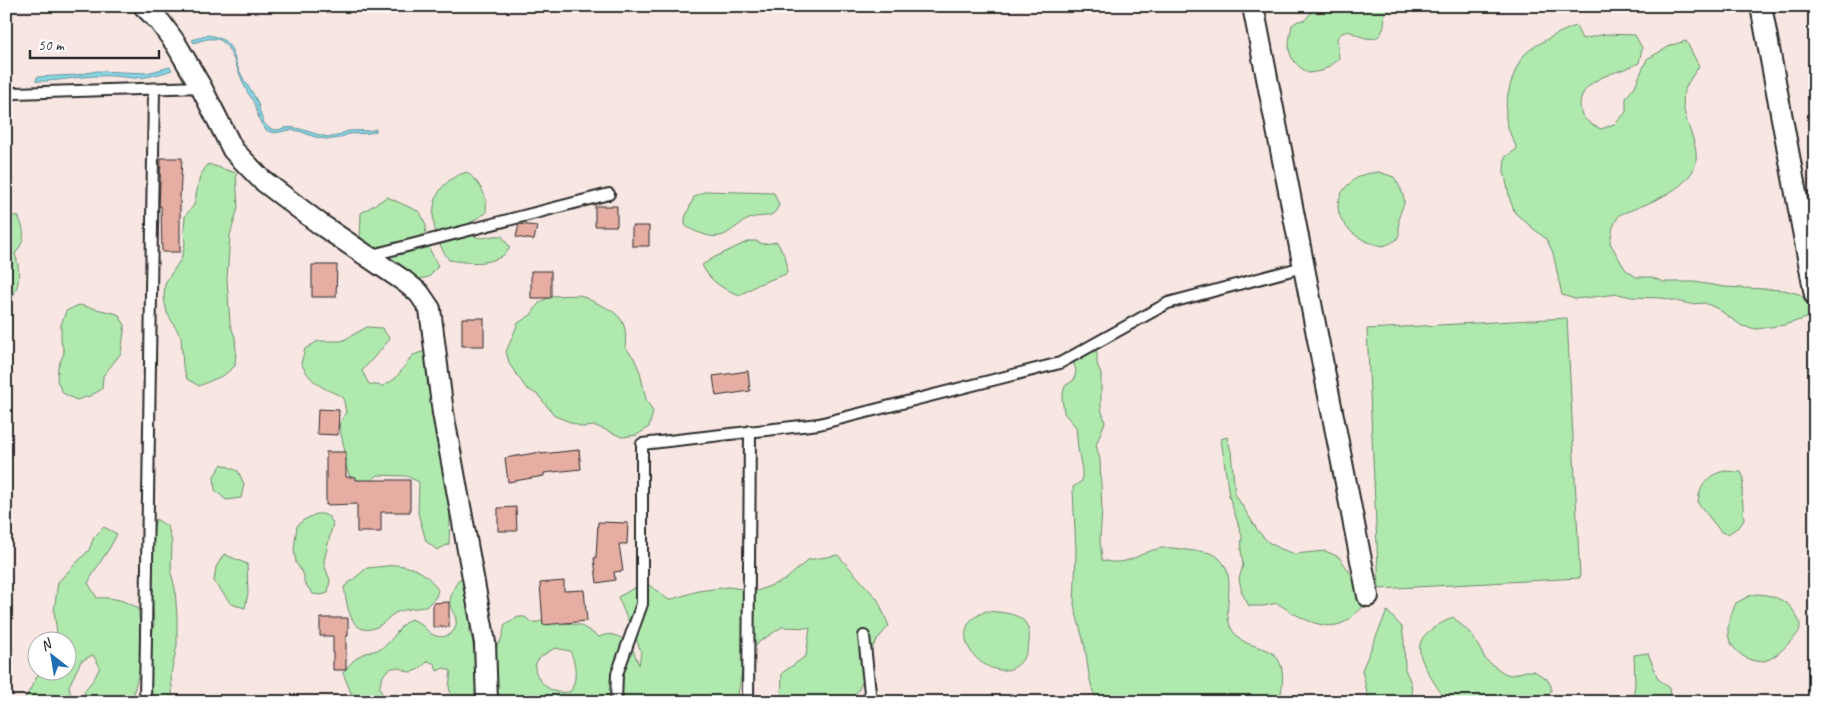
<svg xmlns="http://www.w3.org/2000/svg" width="1821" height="708" font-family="Caveat,sans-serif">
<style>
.green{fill:#afe9ae;stroke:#6d8a6c;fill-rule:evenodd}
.water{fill:#87d6e5;stroke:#62929b}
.building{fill:#e6ada2;stroke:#2b2b2b}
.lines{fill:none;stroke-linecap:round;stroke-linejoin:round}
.lane-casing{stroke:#2b2b2b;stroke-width:14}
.street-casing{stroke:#2b2b2b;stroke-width:24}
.lane{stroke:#fff;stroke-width:10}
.street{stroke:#fff;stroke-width:20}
</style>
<rect width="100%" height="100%" fill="#f8e6e3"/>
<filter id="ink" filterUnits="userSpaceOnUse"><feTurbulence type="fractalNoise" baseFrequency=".02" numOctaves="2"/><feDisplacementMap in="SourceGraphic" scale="10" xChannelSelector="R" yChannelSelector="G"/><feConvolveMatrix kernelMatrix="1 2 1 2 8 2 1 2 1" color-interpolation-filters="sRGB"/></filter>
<g filter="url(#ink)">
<!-- green -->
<path class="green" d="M1316,6H1395L1385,13C1384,18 1385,25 1383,29C1378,46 1358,36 1349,31L1342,33L1337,38L1339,59L1322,71L1308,73C1286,59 1287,49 1292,25L1298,21L1305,20Z
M1576,26L1582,39L1606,34L1635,35L1642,48L1639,63C1618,74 1582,76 1580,105C1580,119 1590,124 1601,129L1615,124L1626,112V98L1635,86L1647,59L1672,45L1686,41L1699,66C1694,74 1686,84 1684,93C1681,109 1688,124 1693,139C1695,145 1697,154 1696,162C1690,191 1643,205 1619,215L1613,227L1610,243L1625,269L1636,277H1651L1664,282H1694L1725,287L1784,290L1799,294L1810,303V317L1784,325L1757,329L1742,326L1718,309L1705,303L1690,304L1662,298L1632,297L1618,294L1575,299L1562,295L1553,253L1547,240L1515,213L1510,200L1504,171L1505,157L1517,149C1514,141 1509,133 1507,124C1502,106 1513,68 1525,54C1534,45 1563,30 1576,26Z
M208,164L236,173L238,208L230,235L227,279L230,324L235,337L236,351L235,366L224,375L199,386L187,379L183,366L181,337L167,313L164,298L165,283L181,259L185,244L184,230L185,216L194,205L200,176Z
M467,172C480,184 488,194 486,213L468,224V231C481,244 487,234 502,236L510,248C498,267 467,263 449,260C427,230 424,184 467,172Z
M1379,172L1394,177C1398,184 1405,194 1404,203C1403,208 1399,213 1399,219C1398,236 1404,239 1383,246C1344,240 1317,201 1360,176C1365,173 1374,173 1379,172Z
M706,191L774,193L779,205C772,222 762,213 749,219C731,227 725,243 703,234C696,232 691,230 685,225V218L694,197Z
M387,197L420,212L426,225L425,240L438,266L429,277L415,280L360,241L361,213Z
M6,215L18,216C26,233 26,239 15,254C22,274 19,291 6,307Z
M749,241H756L763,244L777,242C783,253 790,262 786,274L759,284L740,295C724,290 710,282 702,265L715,257Z
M580,295C607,310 630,310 625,347L634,358L640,372L646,399L653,412L649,427L637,435L622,437L596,426L582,427L555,416L538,395L526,388L510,365L506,352L518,323L531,315L539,303L551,296Z
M79,305L118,314L125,325L121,353L103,376L102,389L90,396L76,400L63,393L57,381L58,367L64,353L61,340V325L66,311Z
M1567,318L1580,578L1379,589L1367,329Z
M367,327L382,328L390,339L362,371L369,384L383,386L395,379L413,355L428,350L433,363C424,381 426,386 435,403L454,486L450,515L449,544L437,550L426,541L418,513L419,482L406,476L378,475L357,493L346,467L345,452L339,425L346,412L343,397C323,388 311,384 301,363L305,349L318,341H342Z
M1094,346L1097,352V364L1101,373V408L1105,422L1096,445L1100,460L1102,510L1100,539L1102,560C1130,568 1138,551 1163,548C1174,547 1184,550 1194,551C1202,551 1213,552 1219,558C1242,581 1215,615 1237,636C1248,647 1259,645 1271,652C1287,662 1283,687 1279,702H1098L1092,689L1089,675L1085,647L1074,605L1076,551L1073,491V487L1082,481V470L1078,449L1076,427L1064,413L1062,398L1065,386L1074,380L1076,371L1072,357Z
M1227,437L1231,451L1235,494L1258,531L1268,542L1281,549L1295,554L1325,551L1339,557L1356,581L1361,594L1363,607C1356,613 1349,621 1340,624C1320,631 1294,614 1277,603L1263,606H1249L1242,593L1239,579L1243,565L1241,551L1242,536L1229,496L1221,439Z
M222,464L238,471L244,484L241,498L226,500L215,490L214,476Z
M1725,471L1741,472L1744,478L1742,493L1744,520L1740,526L1728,534L1721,532L1698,503C1699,486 1708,474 1725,471Z
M316,514H323L329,517L333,523L324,561L325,567L330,580L328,593L321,595L313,594L304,582V575L296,563L294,549L297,526L302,521Z
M156,519L168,527L172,542L171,573L175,588L177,617V645L171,675L173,702H149V654L154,624L152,593V535Z
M104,527L117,534C109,552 96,566 88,583L97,598C113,597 124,600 138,608L140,622L141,665L134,691L135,702H87L84,691L94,679L100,667L93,655L81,661L69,686L72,702H23L38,675L45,671L68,670V640H58L54,611L58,582L89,550L94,537Z
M224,554L247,564L248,594L245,608L231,604L214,581L216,567Z
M838,555L878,600L889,626C883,633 875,641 872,649C865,667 865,690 847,702L781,701L782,673L806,656L810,628L782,627L759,642L743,664L737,702H516C511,698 506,699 501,696C491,690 491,669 489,658L501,640L505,625L518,617H525L531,622H538L551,617L565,623L580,625L599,637C610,632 616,635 627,641L628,645L633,650L639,665L641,651L618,597L645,582L669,600L698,591L728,587L757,591L785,580L808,560ZM555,648L570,651C576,664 578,679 570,692C566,692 562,693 558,692C547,691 531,674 536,663C539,656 549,652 555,648Z
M396,565C416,567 427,573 438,590L436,597L426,607C415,608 405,609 395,613C388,617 384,624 377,627C350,639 347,604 344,587L367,568Z
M465,576L472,617L469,632L472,638L474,652L478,658L483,702H453L449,687L451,671L444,668L437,671L435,664L428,661C424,665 418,671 411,672C405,672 400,666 392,668C386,670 384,674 382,679C377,690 382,695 391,702H352L351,693L343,673C348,665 357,656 366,653C376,650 379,651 387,644C396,636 400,624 411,619C424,623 426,633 436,636C446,639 458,632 456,620C455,614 450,609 450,602C450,595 455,586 458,580Z
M1756,594C1768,594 1786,599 1793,610C1803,627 1803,629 1789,643C1782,650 1775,658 1764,661C1748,664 1729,649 1728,633C1727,624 1732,612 1736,603L1749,596Z
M986,611C995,612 1007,612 1016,616C1034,622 1031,647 1023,659C1002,691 947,647 972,619C976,616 982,613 986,611Z
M1387,611L1402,627L1404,641L1405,669L1411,683L1413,702H1369L1362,670Z
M1453,617L1472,635L1486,660L1504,673L1511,675L1526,671H1534L1547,679L1551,686V692L1535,702H1445C1439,684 1406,653 1426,634C1433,627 1444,622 1453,617Z
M1648,653L1658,679L1669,687L1671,702H1632L1635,684L1634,655Z"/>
<!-- water -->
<path class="water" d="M208,35C236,40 230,53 241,74C245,83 253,92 257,101C262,114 260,129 278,130C295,122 313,136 331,137C338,137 342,132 349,131C358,130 367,132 376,129V131C367,135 359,133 349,134C345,135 343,137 339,138C333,140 325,139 320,138C311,137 303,131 294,130C284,129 274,137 265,129C257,120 258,110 253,101C252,97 248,95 247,91C240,79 232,46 220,40C212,37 201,40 194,43L192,40Z
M170,67L172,70C160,74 147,78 134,78C122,77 110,75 99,76C78,76 57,82 36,81L37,77L76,75L97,71L147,73Z"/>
<!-- building -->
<path class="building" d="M161,158H182L180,198V252H162L161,206H159Z
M595,206H617V226H595Z
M519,224L537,226L534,240L516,237Z
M632,226H649V246H632Z
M312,265H337L336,297H312Z
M531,271H551V298H531Z
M462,318H484V346H462Z
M748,371L750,391L716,396L713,376Z
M318,409L339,410L338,435L317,434Z
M579,450L581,469L544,473V476L508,482L505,458L541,452V454Z
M326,452H346V477H356V480H410V512H381V532H357V504L326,505Z
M516,507L517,531H498V508Z
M598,522L628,523L627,544H619L623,571L614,572L615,580L597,583L594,558H596Z
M564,581V591L584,590L587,621L543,625L540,583Z
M449,602V627H433V603Z
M320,618H348V636H346V670H333V636H320Z"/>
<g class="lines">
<defs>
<path id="lane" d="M6,96L15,93L201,87
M368,256L609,194
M864,636L871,702
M145,702L154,89
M616,702L617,674L642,604V444L819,424L1060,363L1168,303L1303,267
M748,702L750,431"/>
<path id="street" d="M144,6L160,22L176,44L201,87L233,150L262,180L320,224L404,281L419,293L430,309L443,413L485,643L487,702
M1253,6L1368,596
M1761,6L1815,295"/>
</defs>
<!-- lane casing -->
<use href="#lane" class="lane-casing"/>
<!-- street casing -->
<use href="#street" class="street-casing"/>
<!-- lane -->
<use href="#lane" class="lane"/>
<!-- street -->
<use href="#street" class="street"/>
</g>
</g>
<!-- margin -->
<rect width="1821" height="708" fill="none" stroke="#fff" stroke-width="25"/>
<rect x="12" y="12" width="1796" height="683" fill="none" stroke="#2b2b2b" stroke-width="2" filter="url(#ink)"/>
<!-- north arrow -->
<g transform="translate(52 656) rotate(329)"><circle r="24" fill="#ffffff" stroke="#aaaaaa"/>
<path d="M0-4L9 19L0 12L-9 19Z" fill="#1f6fb2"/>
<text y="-8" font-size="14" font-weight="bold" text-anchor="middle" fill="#2b2b2b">N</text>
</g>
<!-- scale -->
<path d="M30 50v8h129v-8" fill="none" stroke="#2b2b2b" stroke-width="2.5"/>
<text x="38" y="50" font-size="15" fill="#2b2b2b" stroke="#ffffff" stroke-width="4" paint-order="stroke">50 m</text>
</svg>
